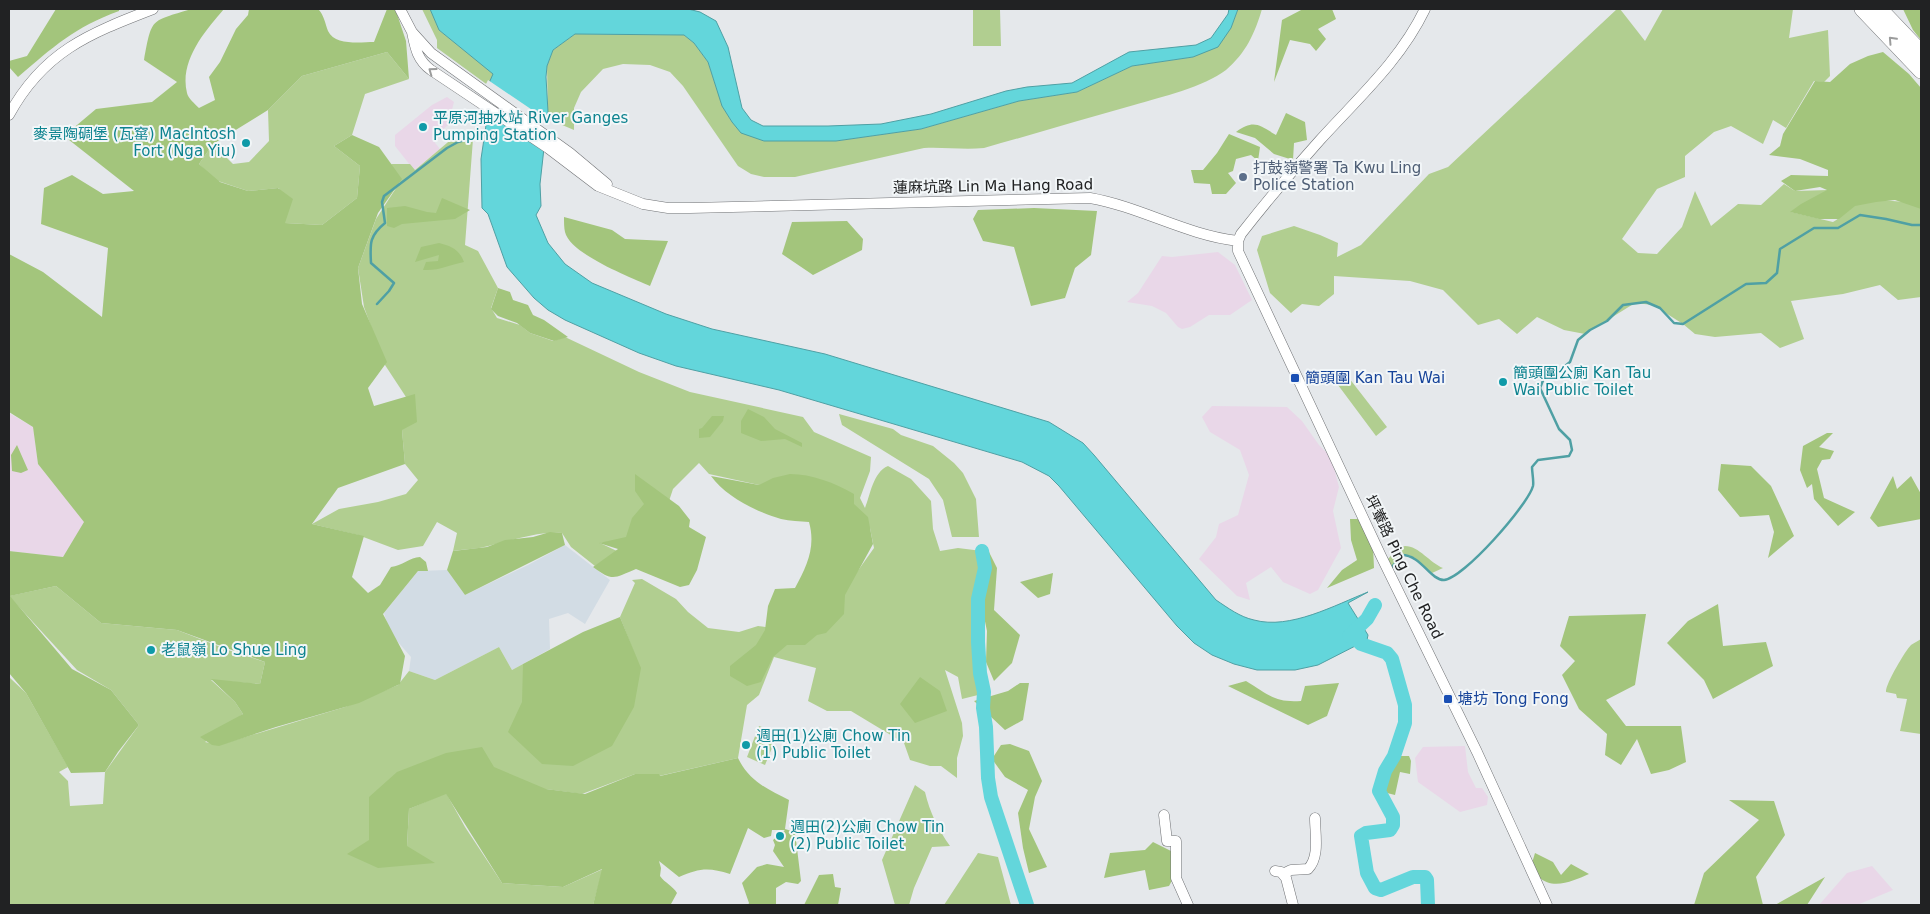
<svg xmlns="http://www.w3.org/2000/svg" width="1930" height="914" font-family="'DejaVu Sans','Noto Sans SC',sans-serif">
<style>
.industrial{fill:#e9d7e8}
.built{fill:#d2dce4}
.green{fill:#b1ce90}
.forest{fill:#a3c57c}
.water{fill:#63d6db;stroke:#4fa0a4}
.pier{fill:#e5e8eb}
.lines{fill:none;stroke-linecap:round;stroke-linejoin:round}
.stream{stroke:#4fa0a4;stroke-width:2.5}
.river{stroke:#63d6db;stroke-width:14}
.minor-casing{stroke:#707275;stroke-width:11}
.highway-casing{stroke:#707275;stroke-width:16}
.minor{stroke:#fff;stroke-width:10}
.highway{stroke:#fff;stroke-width:15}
.oneway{stroke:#9b9c9c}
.culture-dot{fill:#0f9aa8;stroke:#f2f6f8;stroke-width:2}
.service-dot{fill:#5c6f8a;stroke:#f2f6f8;stroke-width:2}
.transit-dot{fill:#1a4fb4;stroke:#f2f6f8;stroke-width:2}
.labels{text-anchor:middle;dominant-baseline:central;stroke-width:4;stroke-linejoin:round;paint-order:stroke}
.culture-label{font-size:15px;fill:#0d838f;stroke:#f2f6f8;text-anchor:start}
.service-label{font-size:15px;fill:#4e5e75;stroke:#f2f6f8;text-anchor:start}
.street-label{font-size:15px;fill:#212223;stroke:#f2f6f8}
.transit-label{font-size:15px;fill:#164399;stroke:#f2f6f8;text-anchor:start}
</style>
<rect width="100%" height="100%" fill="#e5e8eb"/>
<!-- industrial -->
<path class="industrial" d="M447,97L454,102L448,125L432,139L440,149L414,170L395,146V135L432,105Z
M1218,252L1235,265L1252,300L1230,315H1209L1190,327L1182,329L1178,327L1166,313L1152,306L1127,302L1138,293L1162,256L1172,257Z
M1212,406L1287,407L1302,421L1319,445L1331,457L1339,487L1333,511L1341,548L1318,590L1310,594L1283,582L1271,567L1246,583L1250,600L1237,596L1199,559L1216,537L1219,524L1238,515L1249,475L1240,450L1210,432L1202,417Z
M9,413L33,427L38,464L85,522L63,557L9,551Z
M1465,746L1468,772L1476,788H1482L1488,797L1487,805L1460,812L1418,782L1415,758L1423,747Z
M1872,866L1893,890L1857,905H1819L1847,873Z"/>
<!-- built -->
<path class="built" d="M565,545L610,580L585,624L568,613L549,619L550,649L512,670L499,647L435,680L409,671L411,657L390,633L384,613L418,571L447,570L465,595L528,565Z"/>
<!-- green -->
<path class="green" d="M422,9H431L439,30L494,74L489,86L437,48V40Z
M1238,9H1262C1255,33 1246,53 1226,70C1204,87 1161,97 1134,105C1084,119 1034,134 984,148C964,150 944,147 924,148L795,177H764L751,174L738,166L683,86L670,72L650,65L623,64L603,69L581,92L574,108V130L548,119L547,66L553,50L575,34L684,35L694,43L708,62L723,107L732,122L764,141H836L921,129L1019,101L1077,92L1132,66L1193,57L1231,28Z
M1617,9H1620L1645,41L1663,9H1793L1789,38L1828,30L1830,76L1824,82L1814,81L1786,128L1773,120L1763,144L1731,126L1714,132L1685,156V177L1657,189L1622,239L1638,253L1657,254L1682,227L1695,191L1711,226L1738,204L1761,205L1784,184L1795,191L1828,190L1791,212L1833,222C1842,217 1849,207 1858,203C1868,197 1908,202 1921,204V297L1898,300L1880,285L1843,294L1791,301L1804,339L1780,348L1761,333L1715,337L1695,334L1683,324L1653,305L1635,303L1585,334L1564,330L1537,317L1517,334L1499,319L1478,325L1443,290L1410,281L1334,276V294L1319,306L1302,304L1291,313L1270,293L1257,250L1262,236L1294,226L1320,235L1338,243L1337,257L1361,245L1429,174L1448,167Z
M973,10H1000L1001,46H973Z
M387,52L409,79L365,94L352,135L334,146L360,166L357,198L322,225L285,223L279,188L248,191L215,180L199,164L213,144L233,164L249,162L269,141L268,110L302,76Z
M460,132H468L473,139L465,245L478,251L498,288L491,308L497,318L520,325L530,333L553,341L565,337L639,372L690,392L803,417L814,432L871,457L870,471L860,498L865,508C870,496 873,472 888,466L911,479L931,501L933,529L940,551L958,548L982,551L985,568L978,599L980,669L990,692L962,699L958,677L945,670L962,723L963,736L957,758V778L941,766H930L910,760L904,743L851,711H827L808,701L816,668L774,657L759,695L747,705L738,758L659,776L635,774L582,794L546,789L369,797V840L407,846L409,809L446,793L465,827L502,883L563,887L603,869L593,905H9V677L26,693L68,767L59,772L68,781L70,806L103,804L105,772L139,725L111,690L77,670L9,596L56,586L101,623L177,630L231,651L265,662L260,684L211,680L235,702L243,714L205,742L219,745L345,707L398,685L409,671L435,680L499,647L512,670L523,664L525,702L640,668L620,617L635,583L632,580L642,579L676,599L688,612L708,628L739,632L758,626L813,634L874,548L870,528L759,485L709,474L699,463L673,489L669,501L626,539L600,543L619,552L595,566L571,547L562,533C538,531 515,540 492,545C480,549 466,549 453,551L457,533L437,522L423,546L398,550L358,535L312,524L339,509L378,502L406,494L418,480L405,464L402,430L406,397L385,365L364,307L358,268L376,219L400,182L391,164H410L415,170Z
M1349,378L1387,427L1376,436L1338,385Z
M839,414L893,429L901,435L933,446L954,463L963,473L976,499L979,537H952L943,500L929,479L842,425Z
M1405,546C1419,546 1430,563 1443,568L1432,573L1415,558L1409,555H1402L1392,567L1388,559L1398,548Z
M1921,639V734L1900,731L1907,699L1897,698L1896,694L1886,692C1885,685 1905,651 1911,645C1914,643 1918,641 1921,639Z
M759,726L778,733L765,765L747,757Z
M915,785L925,792C930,813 938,829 950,846L932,847L914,888L909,905H895L882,860Z
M978,853L998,857L1011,905H944Z"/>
<!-- forest -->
<path class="forest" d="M56,9H119V11C75,27 53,47 18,77L9,67V61L27,56Z
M191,9H224C205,31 179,61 187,93C188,98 195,104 199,108L215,100L209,77L220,62L236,29L248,15L249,9H318C324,15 325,23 328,31C335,46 361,42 374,42L387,9H395L396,11L406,41L409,79L387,52L302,76L268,110L213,144L199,164L220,182L248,191L278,188L293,199L285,223L322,225L357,198L360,166L334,146L352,135L379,147L402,179L378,213L358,268L362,304L387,362L368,388L374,406L415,394L417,422L402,430L405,464L338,488L312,524L364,536L352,577L368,593L380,585L391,567C402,566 410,557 420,557L426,562L428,571H418L383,614L405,656L400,684L359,703L276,727L219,746L212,745L200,737L243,714L235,702L211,679L260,684L265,662L177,630L101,623L56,586L10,596L72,669L111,690L139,725L118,752L105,772L71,773L26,693L9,673V551L63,557L84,522L38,464L33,427L9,412V254L43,272L102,317L108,248L41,224L44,188L72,175L103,194L134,191L64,136L96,109L152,102L177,82L144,60C152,17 150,22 191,9Z
M1303,9H1332L1336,19L1318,29L1326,39L1316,51L1310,44L1290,40L1274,82L1282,20Z
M1903,9H1921V40L1913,30Z
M1883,52L1909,74L1921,88V209L1895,200L1876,202L1855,206L1839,219H1819L1790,212L1801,204L1827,190L1820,187L1795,191L1781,181L1791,175L1828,176V170L1800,159L1769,155L1780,146L1783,134L1815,81L1830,82L1850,64L1868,56Z
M1286,113L1305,122L1307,140L1294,143L1293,160L1274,154L1255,138L1236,132C1254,119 1259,125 1276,135Z
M1229,134L1260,147L1258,161L1251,155L1236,159L1233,171L1228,173L1236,183L1226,194H1212L1210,184L1194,183L1191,170H1203L1217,153Z
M442,198L470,210L455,219L402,224L394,228L387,226V208L405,206L427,212L436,213Z
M1034,208L1097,211L1091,255L1075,268L1065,298L1031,306L1014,247L983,241L973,219L978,210Z
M564,217L612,230L625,239L668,241L650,286C630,277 570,254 565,232C564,228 564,222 564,217Z
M847,221L863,239L862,250L813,275L782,254L792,222Z
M439,243C451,246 459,249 464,262C448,265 440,271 423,270L426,262L438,261L439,255L415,262L421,247Z
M498,288L510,292L513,300L528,305L533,315L544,320L568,337L554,341L530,333L517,323L498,316L491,309Z
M748,409L764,417L775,429L802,443V447L785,439L761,441L741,433V421Z
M712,416H724L723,421L710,437L699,438V429L702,428Z
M1827,433H1833L1819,447L1834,451L1830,459L1822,460L1817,469L1824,498L1855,512L1838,526L1814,499L1812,484L1807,488L1800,470L1803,446Z
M17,445L28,470L21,473L12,471L11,455Z
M1721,464L1751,466L1771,486L1794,536L1768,558L1774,532L1769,515L1740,517L1718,490Z
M635,474L679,506L690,520L689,527L706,537L697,570L689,585L680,587L636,569C614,578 613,582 593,567L618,549L599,543L626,537L632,518L644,504L635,491Z
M790,474C812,474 835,483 854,494V504L868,517L873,544L845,595L844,614L826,633L817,635L805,645H787L773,657L761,682L747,686L730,676V666L756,645L765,630L768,606L775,589L795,588C807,566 816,547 809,522C800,521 790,521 781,519C757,512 726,497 711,476L759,485L773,478Z
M1893,476L1897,489L1911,476L1921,494V519L1878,527L1870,518Z
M1350,519H1360L1373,546L1374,568L1327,588L1342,570L1357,560L1351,540Z
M550,532L562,533L565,545L465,595L447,570L453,551L487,547L505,540L533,537Z
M988,550L997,568L994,610L1020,635L1012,663L994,681L986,662L987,631L982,607Z
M1053,573L1050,594L1038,598L1020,582Z
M1718,604L1723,646L1766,642L1773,666L1713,699L1704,680L1667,643L1688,621Z
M1646,614L1635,685L1606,700L1626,726H1681L1686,762L1669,770L1651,774L1637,739L1621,765L1605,755L1607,734L1579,709L1562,675L1575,661L1560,646L1569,616Z
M620,617L641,668L634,707L612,746L573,766L542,764L508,732L522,702L523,664L583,632Z
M920,677L940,691L947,711L915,723L900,704Z
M1246,681C1268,694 1274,703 1301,701L1305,686L1339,683L1327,716L1308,725L1228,686Z
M1020,683H1029L1023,720L1005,730L974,701L1008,691Z
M1010,744L1029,751L1042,781L1035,797L1029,829L1047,867L1029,873L1023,848L1018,813L1028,790L1005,777L992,759L1001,745Z
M482,747L494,767L546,789L585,794L635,774H659L660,776L738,758C749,781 767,789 789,800L785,829L795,832L801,881L798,884L786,882L776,888V905H748L749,903L742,883L757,867L767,864L784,867L773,851L775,845L773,840L785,830H772L771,836L764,838L748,828L730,874C709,867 699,868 679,877L659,861L661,868L660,876C665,883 673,886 677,893L671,904L667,905H593L602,869L563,887L502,883L446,794L409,809L407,846L435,863L378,868L347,854L369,840V797L397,772L446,753Z
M1394,756H1409L1411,761L1410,774L1400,772L1395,795L1379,791L1385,771Z
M1729,800L1774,801L1785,835L1756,877L1763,905H1694L1704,873L1759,820Z
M1153,842L1175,853L1180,866L1169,886L1149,890L1145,870L1104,878L1110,853L1145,850Z
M1535,853L1553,862L1561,875L1571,864L1589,874C1575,880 1553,891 1539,877C1535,874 1534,867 1532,863Z
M833,874L835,887L841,888L838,905H839H804L819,875Z
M1825,877L1807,905H1775Z"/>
<!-- water -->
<path class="water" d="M430,9H688L700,12L716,21L728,47L742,108L751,120L763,126H828L881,124L931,114L1006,91L1027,87L1072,83L1129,52L1196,45L1211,38L1228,14L1229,9H1238L1231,28L1218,47L1193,57L1132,66L1077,92L1019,101L921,129L836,141H764L741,133L732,122L722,106L708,62L694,43L684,35L575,34L553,50L547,66L546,77L548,112L540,184L541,206L536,215L548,243L565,264L592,283L666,314L712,329L825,354L1049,422L1083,443L1094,455L1216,600C1228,608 1240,617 1254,620C1290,630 1335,605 1368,592L1348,603L1368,635L1367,640L1318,665L1295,670H1257L1234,664L1212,655L1194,643L1177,626L1059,486L1049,476L1022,462L779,390L676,366L639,353L565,320L548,310L534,298L507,267L488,214L482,208L481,159L490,98L485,92L493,74L439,30Z"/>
<!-- pier -->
<path class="pier" d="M488,80L550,122L549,136L485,112L487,99L482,92Z"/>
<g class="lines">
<!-- stream -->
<path class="stream" d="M377,304L389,291L394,283L371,263C370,244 369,236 385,223L382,202L384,196L447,148L458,142L469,139
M1392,567L1402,555C1421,555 1430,580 1444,580C1463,579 1528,505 1533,486C1534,481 1532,473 1532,467L1538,460L1569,456L1572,450L1570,440L1559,429L1540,388L1544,378L1556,373L1570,362L1578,340L1590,330L1607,321L1623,305L1646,302L1660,308L1674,323L1683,324L1746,284L1766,283L1777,273L1780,249L1814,228H1838L1860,215L1886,219L1912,225H1921"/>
<!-- river -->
<path class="river" d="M982,551L985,568L978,599V642L980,673L984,692L983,708L986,727L988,778L991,797L1027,905
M1352,635L1361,644L1387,653L1392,659L1405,705V723L1394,756L1385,771L1379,791L1393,817V825L1390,830L1366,833L1361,836L1367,873L1375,888L1381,890L1413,877H1425L1427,880L1428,905
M1349,636L1367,619L1375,605"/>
<defs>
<path id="minor" d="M400,9L412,32L431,53L570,153L607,184
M1425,9C1400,61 1358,98 1320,140C1293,170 1266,202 1241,234L1238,241V251L1381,556L1477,752L1547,905
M412,32C415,47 417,60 431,70L548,148L598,186L643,204L668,208H690L1090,198C1141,207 1186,235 1238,241
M9,115C43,52 88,34 153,9
M1164,815L1167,841H1176V878L1188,905
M1275,871L1281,872L1286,878L1293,905
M1283,874L1291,870L1308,869C1320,857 1315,834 1315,818"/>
<path id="highway" d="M1862,9L1921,71
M1880,9L1921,52"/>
</defs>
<!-- minor casing -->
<use href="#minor" class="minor-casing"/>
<!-- highway casing -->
<use href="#highway" class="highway-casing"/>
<!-- minor -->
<use href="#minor" class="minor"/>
<!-- highway -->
<use href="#highway" class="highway"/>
</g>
<!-- one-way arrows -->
<defs><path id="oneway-chevron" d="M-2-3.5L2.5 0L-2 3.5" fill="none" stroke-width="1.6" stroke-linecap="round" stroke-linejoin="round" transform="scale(1.25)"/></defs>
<g class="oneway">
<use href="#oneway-chevron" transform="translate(1892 40) rotate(-133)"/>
<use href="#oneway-chevron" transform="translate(432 71) rotate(-144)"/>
</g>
<!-- markers -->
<g class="culture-dot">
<circle cx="423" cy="127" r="5"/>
<circle cx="246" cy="143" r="5"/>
<circle cx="1503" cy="382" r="5"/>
<circle cx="151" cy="650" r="5"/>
<circle cx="746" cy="745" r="5"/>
<circle cx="780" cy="836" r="5"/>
</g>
<circle class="service-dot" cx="1243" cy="177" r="5"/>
<g class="transit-dot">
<rect x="1290" y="373" width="10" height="10" rx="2.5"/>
<rect x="1443" y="694" width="10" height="10" rx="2.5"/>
</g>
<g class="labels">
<!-- culture labels -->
<g class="culture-label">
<text x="433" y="118">平原河抽水站 River Ganges<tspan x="433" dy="17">Pumping Station</tspan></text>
<text x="236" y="134" text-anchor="end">麥景陶碉堡 (瓦窰) MacIntosh<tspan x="236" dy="17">Fort (Nga Yiu)</tspan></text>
<text x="1513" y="373">簡頭圍公廁 Kan Tau<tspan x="1513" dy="17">Wai Public Toilet</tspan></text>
<text x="161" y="650">老鼠嶺 Lo Shue Ling</text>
<text x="756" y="736">週田(1)公廁 Chow Tin<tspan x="756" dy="17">(1) Public Toilet</tspan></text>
<text x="790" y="827">週田(2)公廁 Chow Tin<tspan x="790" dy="17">(2) Public Toilet</tspan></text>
</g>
<!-- service labels -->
<g class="service-label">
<text x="1253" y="168">打鼓嶺警署 Ta Kwu Ling<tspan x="1253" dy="17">Police Station</tspan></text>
</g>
<!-- street labels -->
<g class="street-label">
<text transform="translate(993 186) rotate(-1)">蓮麻坑路 Lin Ma Hang Road</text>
<text transform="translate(1404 567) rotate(64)">坪輋路 Ping Che Road</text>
</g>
<!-- transit labels -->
<g class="transit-label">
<text x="1305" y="378">簡頭圍 Kan Tau Wai</text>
<text x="1458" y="699">塘坊 Tong Fong</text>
</g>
</g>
<!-- border -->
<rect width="1930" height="914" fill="none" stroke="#212223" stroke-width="20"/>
</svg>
